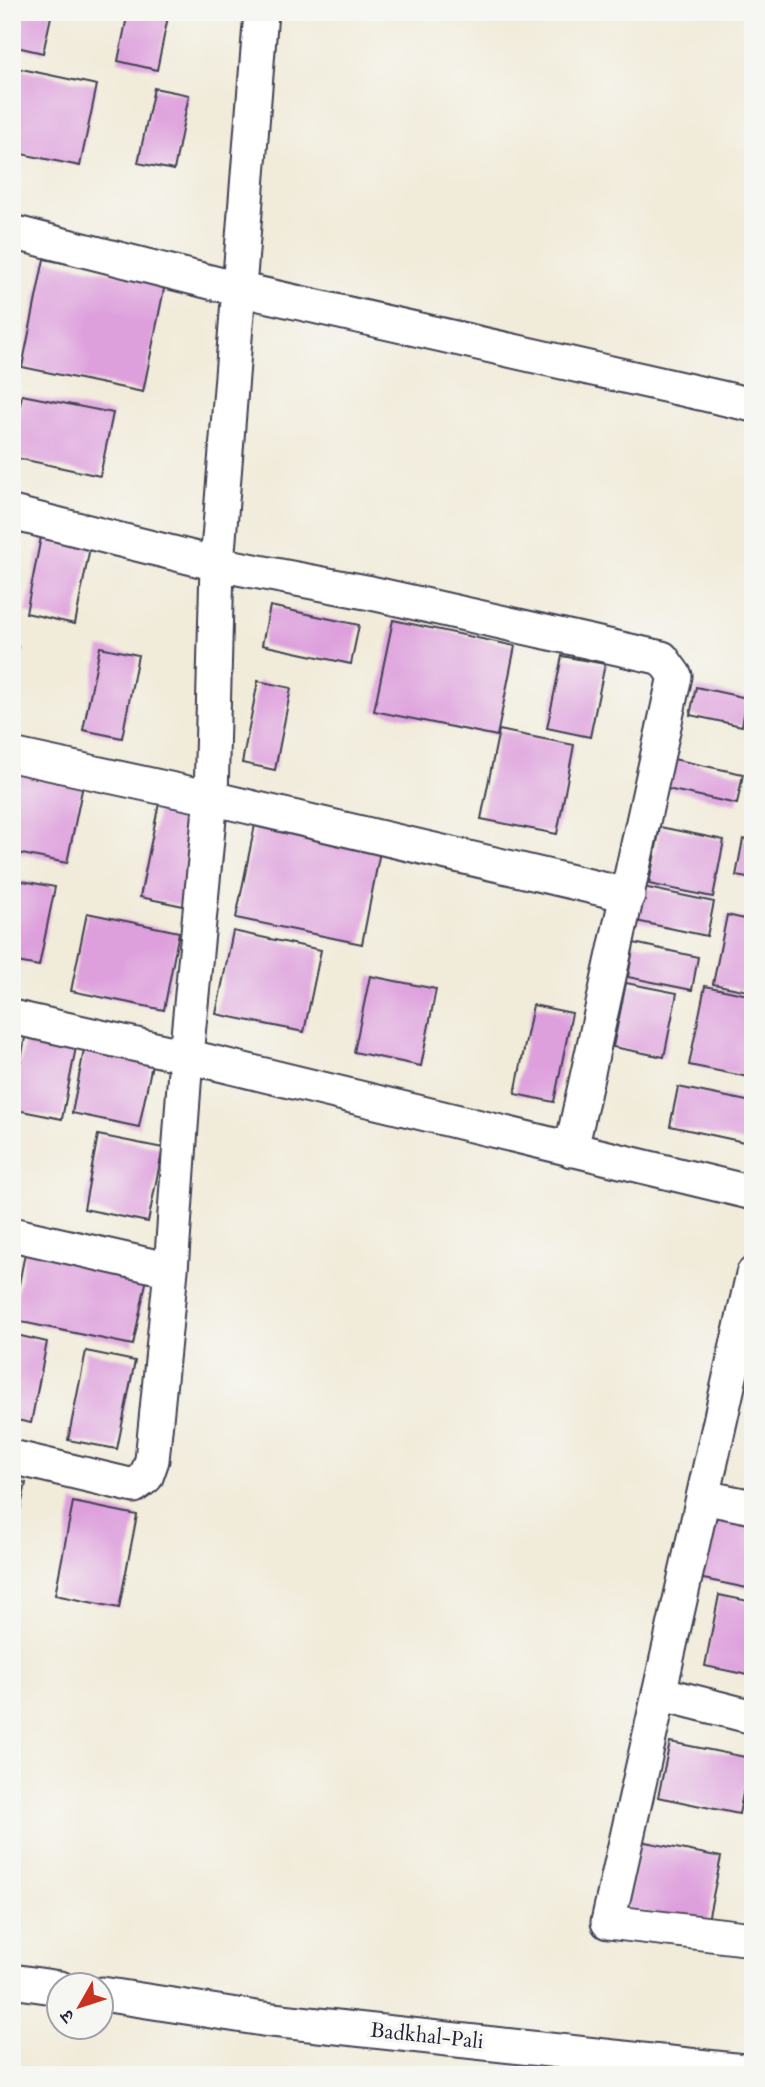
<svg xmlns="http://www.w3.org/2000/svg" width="765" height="2087" font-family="Cardo,'Noto Serif Devanagari',serif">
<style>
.building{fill:#dea0dd}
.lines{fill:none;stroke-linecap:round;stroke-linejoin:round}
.minor-casing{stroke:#414053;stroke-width:37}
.minor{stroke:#fff;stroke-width:33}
.labels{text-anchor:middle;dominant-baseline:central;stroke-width:7;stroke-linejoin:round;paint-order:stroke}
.street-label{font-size:21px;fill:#22223b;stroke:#f6f6f2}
</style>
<rect width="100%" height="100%" fill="#f6f6f2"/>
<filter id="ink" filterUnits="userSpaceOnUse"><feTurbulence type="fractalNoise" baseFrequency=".0143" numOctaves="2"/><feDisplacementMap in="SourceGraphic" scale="14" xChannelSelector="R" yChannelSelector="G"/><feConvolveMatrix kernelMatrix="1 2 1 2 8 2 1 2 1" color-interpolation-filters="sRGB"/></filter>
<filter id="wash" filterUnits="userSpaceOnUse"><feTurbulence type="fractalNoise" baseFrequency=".00686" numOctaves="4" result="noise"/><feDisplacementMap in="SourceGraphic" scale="28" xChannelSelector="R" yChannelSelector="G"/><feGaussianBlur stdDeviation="1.57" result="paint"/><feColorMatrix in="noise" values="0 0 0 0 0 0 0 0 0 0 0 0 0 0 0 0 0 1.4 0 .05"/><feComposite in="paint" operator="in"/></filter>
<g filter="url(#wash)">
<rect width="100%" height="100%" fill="#f1ebd9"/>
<g id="blocks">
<!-- building -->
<path class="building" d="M12,12H52L43,53L12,46Z
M128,12H169L157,70L118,61Z
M12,67L97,85L80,166L12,152Z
M154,88L189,95L174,170L138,163Z
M44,259L165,284L143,392L22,367Z
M22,395L113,413L100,476L12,457V445Z
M12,520L20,522L13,555H12Z
M42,532L91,542L75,624L26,613Z
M270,606L359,625L351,664L262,645Z
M393,620L515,646L497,736L374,711Z
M12,646L18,647L13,670H12Z
M100,647L138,655L122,738L83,730Z
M562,656L605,664L590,737L547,728Z
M258,681L291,688L275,770L242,763Z
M696,687L747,698L742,726L690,715Z
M499,730L574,745L557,834L481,819Z
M673,759L743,774L737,804L667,789Z
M12,771L83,785L67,863L12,852Z
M159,803L207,813L188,907L140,897Z
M257,815L382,841L362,944L236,918Z
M660,827L724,840L713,897L649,884Z
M743,839L753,841V879L736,876Z
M12,879L55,887L39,966L12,961Z
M643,887L714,902L707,936L636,921Z
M87,913L179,932L164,1010L71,991Z
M727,915L753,921V992L713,984Z
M233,931L321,950L304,1032L216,1014Z
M634,943L698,957L692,990L628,977Z
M370,976L436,989L421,1066L354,1052Z
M626,983L677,993L664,1057L613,1047Z
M705,986L753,996V1078L689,1065Z
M533,1005L572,1013L554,1102L515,1094Z
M26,1032L77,1042L62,1119L12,1109Z
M84,1050L152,1064L139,1127L72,1113Z
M678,1087L752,1102L744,1142L670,1126Z
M98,1135L163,1148L148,1222L84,1209Z
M26,1248L148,1273L133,1345L12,1320Z
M12,1334L47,1342L31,1423L12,1419Z
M86,1351L135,1361L117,1449L68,1440Z
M12,1480L26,1483L13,1543H12Z
M73,1502L137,1515L119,1608L55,1595Z
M703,1508L753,1519V1559L747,1588L689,1576Z
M719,1595L753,1602V1676L705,1666Z
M670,1742L750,1758L739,1814L658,1797Z
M640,1841L721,1857L707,1925L627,1908Z"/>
</g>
</g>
<g filter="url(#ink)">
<use href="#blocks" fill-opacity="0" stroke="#414053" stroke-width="2"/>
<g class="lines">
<defs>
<path id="minor" d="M12,232L238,289L753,405
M12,513L217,564L371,593L662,658L675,676L571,1150
M12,755L211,798L628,895
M12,1017L186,1056L753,1193
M12,1234L171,1270
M753,1274L608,1922L753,1939
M12,1457L134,1486L146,1477L152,1460L171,1270L186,1056L211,798L217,564L261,12
M703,1497L753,1507
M659,1693L753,1717
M12,1981L60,1988
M102,1994L263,2019L753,2072"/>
</defs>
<!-- minor casing -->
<use href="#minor" class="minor-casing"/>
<!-- minor -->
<use href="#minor" class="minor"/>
</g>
</g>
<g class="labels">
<!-- street labels -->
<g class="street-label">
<text transform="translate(427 2036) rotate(6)">Badkhal-Pali</text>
</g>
</g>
<!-- margin -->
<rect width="765" height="2087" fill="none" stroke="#f6f6f2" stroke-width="42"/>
<!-- north arrow -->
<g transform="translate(80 2006) rotate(231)"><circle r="33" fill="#f6f6f2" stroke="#a1a1a9" stroke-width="2"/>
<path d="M0-5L12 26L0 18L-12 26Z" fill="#c8321e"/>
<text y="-10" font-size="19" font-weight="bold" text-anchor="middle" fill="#22223b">उ</text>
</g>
</svg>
